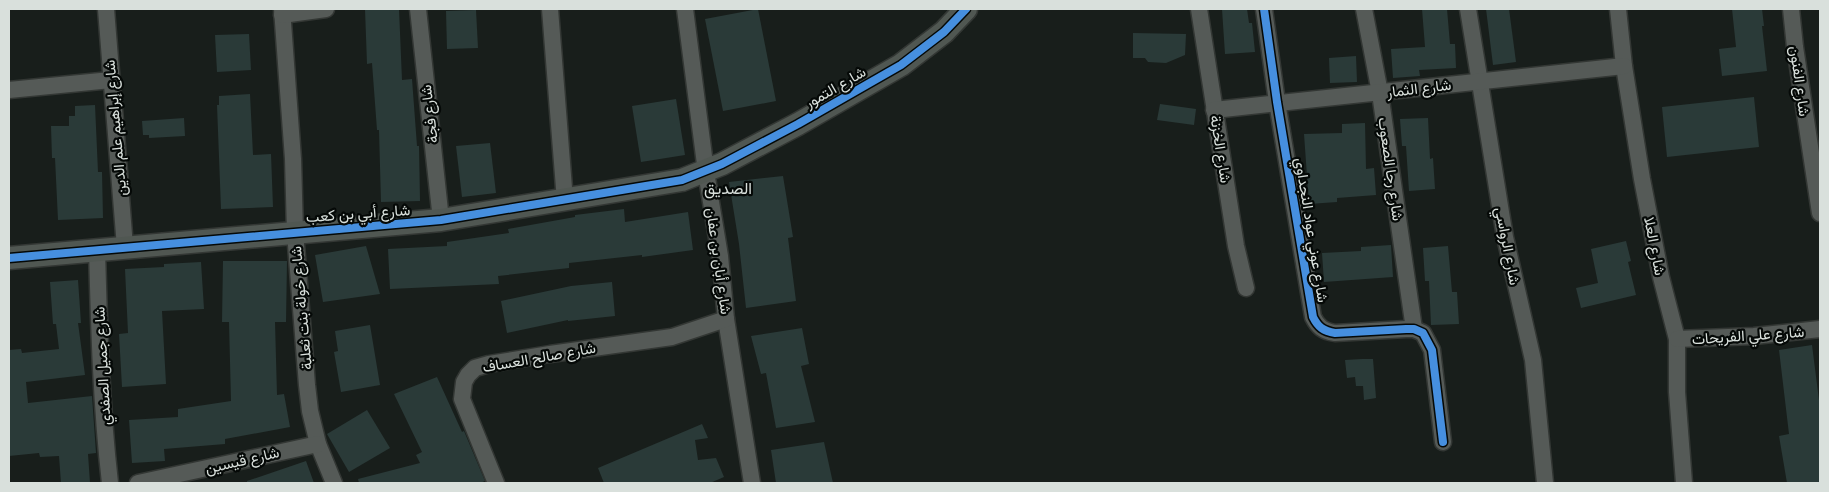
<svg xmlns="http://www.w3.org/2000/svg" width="1829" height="492" font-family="'Public Sans',Vazirmatn,sans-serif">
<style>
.building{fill:#2a3a38}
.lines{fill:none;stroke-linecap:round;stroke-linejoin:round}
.street-casing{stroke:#333734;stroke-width:19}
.secondary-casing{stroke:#333734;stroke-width:25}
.street{stroke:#555a57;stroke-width:16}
.secondary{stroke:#505752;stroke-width:22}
.cycleway-casing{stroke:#050907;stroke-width:11}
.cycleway{stroke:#468fdf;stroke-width:8}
.labels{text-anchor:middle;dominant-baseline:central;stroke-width:4.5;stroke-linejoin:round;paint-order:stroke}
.street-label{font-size:15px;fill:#d9e0dc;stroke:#050907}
.neighbourhood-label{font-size:16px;fill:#d9e0dc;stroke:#050907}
</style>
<rect width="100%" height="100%" fill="#181e1b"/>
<!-- building -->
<g class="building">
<polygon points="365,9 399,9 402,80 412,79 417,146 419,146 420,201 381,202 379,130 377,130 372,63 367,64"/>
<polygon points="758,9 776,101 723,111 705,19"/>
<polygon points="1222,9 1247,9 1249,23 1252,23 1255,52 1225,54"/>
<polygon points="1422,9 1447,9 1450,44 1455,44 1456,68 1419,70 1420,76 1393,78 1391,49 1425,47"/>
<polygon points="1486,9 1509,9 1516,62 1493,65"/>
<polygon points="1732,9 1762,9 1764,26 1762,26 1767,71 1722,76 1719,49 1736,47"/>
<polygon points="476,10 478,48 447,49 446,11"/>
<polygon points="1133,33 1186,34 1185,55 1166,63 1148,62 1145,58 1133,58"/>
<polygon points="249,34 251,70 217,72 215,35"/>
<polygon points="1356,56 1357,82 1330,83 1329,58"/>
<polygon points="250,94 253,155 271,154 273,207 221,209 217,105 219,105 219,96"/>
<polygon points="1754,97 1759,147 1667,157 1662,107"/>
<polygon points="676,99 685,155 641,162 632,106"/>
<polygon points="1160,104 1196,109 1194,125 1157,120"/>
<polygon points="95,105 98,172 102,172 103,218 58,220 55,158 52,158 51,126 69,126 69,116 75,116 75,106"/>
<polygon points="184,118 185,136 149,138 149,135 143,135 142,121"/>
<polygon points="1428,118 1430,159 1433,158 1435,189 1409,191 1406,146 1402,146 1400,119"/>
<polygon points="1365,123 1366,169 1374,168 1376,195 1337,198 1337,202 1309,204 1304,134 1342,133 1342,124"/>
<polygon points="490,143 496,193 462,197 456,146"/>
<polygon points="783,176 793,237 788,238 796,301 746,308 739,244 729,182"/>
<polygon points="624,209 625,222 688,212 693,250 642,257 642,255 569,263 569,268 498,276 499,284 390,289 388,249 447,246 447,242 509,233 508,229 575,217 575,215"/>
<polygon points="1626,241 1631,261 1628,262 1636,295 1581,308 1576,288 1598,283 1591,249"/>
<polygon points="1391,245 1393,277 1324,282 1322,253 1361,251 1361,247"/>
<polygon points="366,246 380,294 323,302 315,255"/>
<polygon points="1448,246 1452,292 1457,292 1459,324 1431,325 1429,281 1425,281 1423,248"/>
<polygon points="223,261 287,261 286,322 275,322 277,395 284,394 290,427 225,439 225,444 164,449 165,461 132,463 129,420 178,417 178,409 231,401 229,322 222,322"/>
<polygon points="201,262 204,309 162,311 166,384 122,387 119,334 128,333 125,269 164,267 164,264"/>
<polygon points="78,280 81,323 78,323 85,375 26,382 28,403 92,396 96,453 88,454 90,483 61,483 59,456 40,457 39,453 9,456 9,350 21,349 22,353 59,349 56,324 53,324 50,282"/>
<polygon points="612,282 615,316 568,321 568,320 507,333 501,301 571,286"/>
<polygon points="370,325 380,385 341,392 334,352 338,351 335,331"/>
<polygon points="802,328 809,364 801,366 815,422 776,428 766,373 761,374 751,336"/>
<polygon points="1812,345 1820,408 1820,483 1787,483 1779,436 1789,434 1779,350"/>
<polygon points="1362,359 1373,359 1376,398 1364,400 1363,386 1356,386 1355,377 1347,378 1345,360"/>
<polygon points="437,377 462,432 464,431 485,481 480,483 359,483 358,479 420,463 416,455 422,452 394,394"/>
<polygon points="367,410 390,448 349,472 327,434"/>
<polygon points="702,424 708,438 695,440 698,460 716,458 724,477 710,483 604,483 598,468"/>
<polygon points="824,442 833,483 776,483 771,450"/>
<polygon points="306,461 314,483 247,483 247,481"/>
</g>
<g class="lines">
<defs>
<g id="street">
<polyline points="106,9 125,247"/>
<polyline points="282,9 293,159 295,232 307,385 310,411 318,444 334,483"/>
<polyline points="418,9 441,220"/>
<polyline points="550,9 565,201"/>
<polyline points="685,9 706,172 720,256 726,319 752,483"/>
<polyline points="1199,9 1236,246 1246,288"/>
<path d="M1264,9l13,93 36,215c5,10 10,14 22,16l71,-4h8l9,4 9,17 11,92"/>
<polyline points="1364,9 1380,93 1414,329"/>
<polyline points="1468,9 1505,237 1533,360 1545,483"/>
<polyline points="1618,9 1624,66 1642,179 1661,277 1677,339 1677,392 1684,483"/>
<polyline points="1791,9 1795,47 1820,213"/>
<polyline points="282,15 326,9"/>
<polyline points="9,90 111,80"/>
<polyline points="1214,110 1624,66"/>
<path d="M97,249c2,78 4,156 13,234"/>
<polyline points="1677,339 1754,336 1820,329"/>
<polyline points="138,483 318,444"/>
<polyline points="496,483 462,399 464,382 468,375 475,368 489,364 550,354 672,337 726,319"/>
</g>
<polyline id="secondary" points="9,258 441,220 682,180 722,164 798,124 901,65 944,32 966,9"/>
</defs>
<!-- street casing -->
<use href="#street" class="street-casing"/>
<!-- secondary casing -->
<use href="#secondary" class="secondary-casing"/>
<!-- street -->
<use href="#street" class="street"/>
<!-- secondary -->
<use href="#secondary" class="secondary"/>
<defs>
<g id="cycleway">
<path d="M1264,9l13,93 36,215c5,10 10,14 22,16l71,-4h8l9,4 9,17 11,92"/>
<polyline points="9,258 441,220 682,180 722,164 798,124 901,65 944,32 966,9"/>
</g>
</defs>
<!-- cycleway casing -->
<use href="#cycleway" class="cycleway-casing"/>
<!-- cycleway -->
<use href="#cycleway" class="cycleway"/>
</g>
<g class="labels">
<!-- street labels -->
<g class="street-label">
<text transform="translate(1800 81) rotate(82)">شارع الفنون</text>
<text transform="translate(835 87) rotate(-30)">شارع التمور</text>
<text transform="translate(1419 88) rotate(-7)">شارع الثمار</text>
<text transform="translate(429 114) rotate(-97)">شارع فجة</text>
<text transform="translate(115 128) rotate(-95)">شارع إبراهيم علم الدين</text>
<text transform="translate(1221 149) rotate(81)">شارع الخزنة</text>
<text transform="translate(1391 169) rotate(82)">شارع رجا الصعوب</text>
<text transform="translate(358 213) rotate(-4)">شارع أبي بن كعب</text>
<text transform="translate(1312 230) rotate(81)">شارع عوني عواد النجداوي</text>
<text transform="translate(1508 246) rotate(79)">شارع الرواسي</text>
<text transform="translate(1655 246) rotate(79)">شارع العلا</text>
<text transform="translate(719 261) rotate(82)">شارع أبان بن عفان</text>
<text transform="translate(301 308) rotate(-95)">شارع خولة بنت ثعلبة</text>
<text transform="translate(1748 335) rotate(-4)">شارع علي الفريحات</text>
<text transform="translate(539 357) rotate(-10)">شارع صالح العساف</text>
<text transform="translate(102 366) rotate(-93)">شارع جميل الصفدي</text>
<text transform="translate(242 460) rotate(-13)">شارع قيسين</text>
</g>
<!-- neighbourhood labels -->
<g class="neighbourhood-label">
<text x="728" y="188">الصديق</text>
</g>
</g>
<!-- border -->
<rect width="1829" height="492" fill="none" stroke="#d9e0dc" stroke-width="20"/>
</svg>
